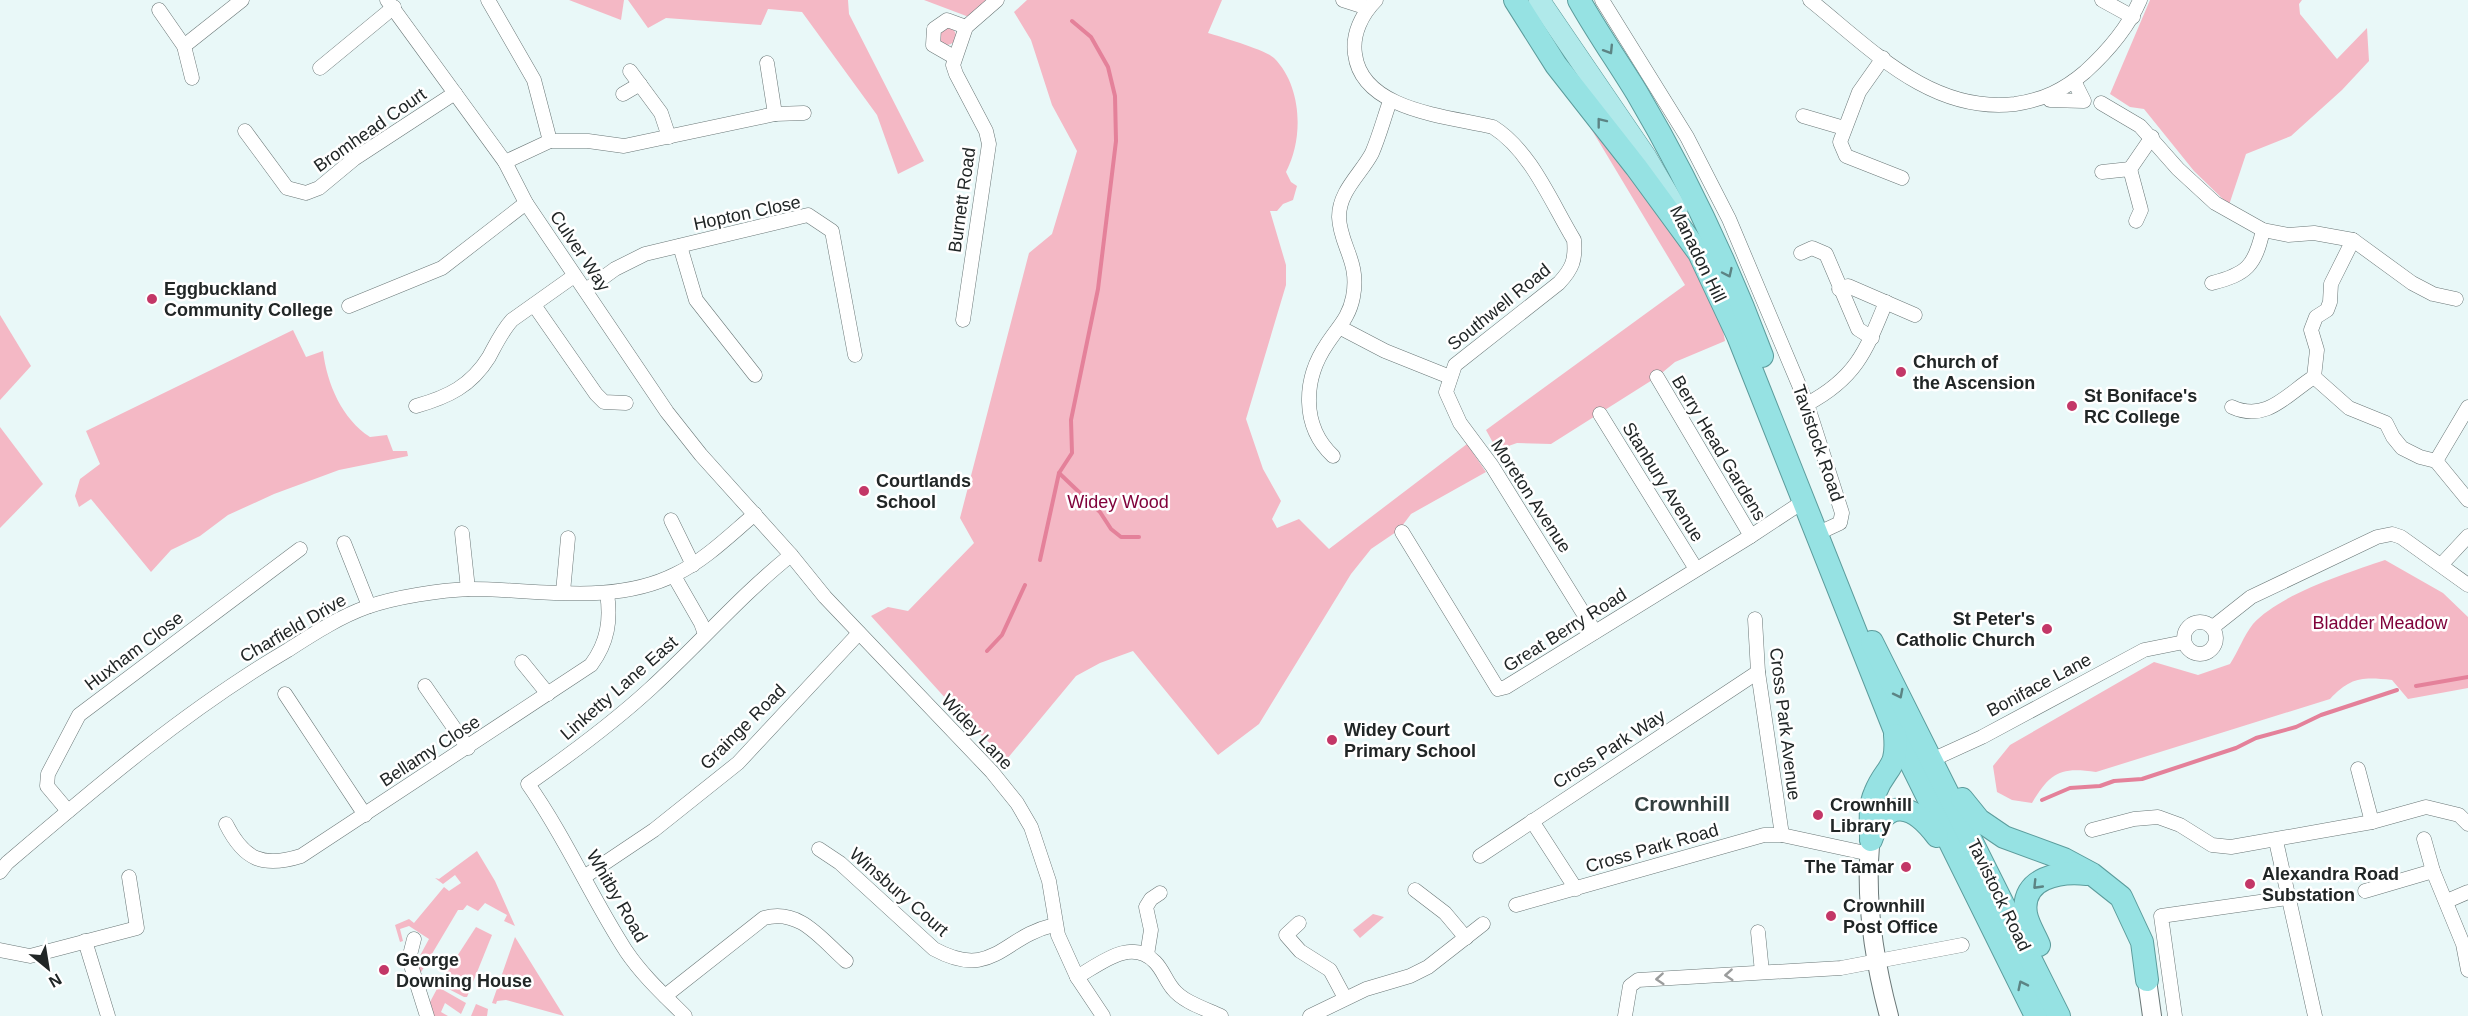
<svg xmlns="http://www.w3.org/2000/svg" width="2468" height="1016" font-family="Arial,sans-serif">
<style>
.green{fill:#f4b8c5}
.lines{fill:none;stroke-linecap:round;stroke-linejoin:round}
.stream{stroke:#e4819a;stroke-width:4}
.minor-casing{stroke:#6a7777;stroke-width:15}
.secondary-casing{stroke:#6a7777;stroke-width:20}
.primary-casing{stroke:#5c9c9c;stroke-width:22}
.trunk-casing{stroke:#5c9c9c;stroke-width:24}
.minor{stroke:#fff;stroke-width:14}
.secondary{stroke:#fff;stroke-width:18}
.primary{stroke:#b0e9ea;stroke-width:21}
.trunk{stroke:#96e2e3;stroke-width:22}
.oneway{stroke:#5c8484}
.oneway2{stroke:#9b9d9d}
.poi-dot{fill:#c33767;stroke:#fff;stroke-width:2}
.labels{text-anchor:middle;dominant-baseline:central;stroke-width:5;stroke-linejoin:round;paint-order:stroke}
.street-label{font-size:18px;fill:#212626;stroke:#fff}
.poi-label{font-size:18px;font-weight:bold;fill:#212626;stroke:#fff;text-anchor:start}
.park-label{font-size:18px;fill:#81033b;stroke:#fff}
.quarter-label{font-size:21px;font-weight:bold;fill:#333f3f;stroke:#fff}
</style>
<rect width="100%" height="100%" fill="#e9f8f8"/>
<!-- green -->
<g class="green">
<polygon points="569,0 624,0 621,20"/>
<polygon points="628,0 848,0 849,14 924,161 898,174 877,115 802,12 768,9 761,25 666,18 648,28"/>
<polygon points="924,0 989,0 969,17"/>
<path d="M1027,0h195l-14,33c13,4 58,17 66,25 28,28 30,80 12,114l5,10 6,4 -4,14 -10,4 -6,7h-7l16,54v20l-40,134 17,50 18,32 -9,18 5,9 22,-9 30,30 138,-105 19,28 -75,42 -12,16 -28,19 -20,25 -92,150 -41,31 -85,-104 -33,12 -24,13 -69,83 -40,-37 -96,-106 17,-9 20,4 66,-68 -14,-25 69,-265 23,-19 25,-83 -25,-46 -21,-65 -17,-28z"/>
<polygon points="2150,0 2302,0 2299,4 2300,14 2337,59 2367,28 2369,61 2342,90 2291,136 2246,154 2229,205 2194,171 2144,109 2130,107 2110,94"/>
<circle cx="947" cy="36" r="9"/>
<polygon points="1584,117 1673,226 1721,320 1725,341 1675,362 1657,377 1551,444 1517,443 1497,450 1486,430 1685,285"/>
<polygon points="0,315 31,366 0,400"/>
<path d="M293,330l13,27 17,-6c4,33 19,68 47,86l17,-2 6,16h14l1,5 -69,14 -65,24 -46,21 -28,21 -29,14 -20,22 -60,-73 -12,8 -4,-11 5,-17 20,-15 -14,-33z"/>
<polygon points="0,427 43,484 0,528"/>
<path d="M2385,560l58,33 25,24v71l-60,11 -16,-19c-30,-3 -41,-3 -62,19l-234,73c-36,-5 -45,0 -64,31l-20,-3 -15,-8 -4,-26 17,-21 144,-83 44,13 32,-11c8,-12 14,-29 23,-40 27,-30 94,-51 132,-64z"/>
<polygon points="477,851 495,881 515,926 504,921 507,915 485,903 478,911 467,905 463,910 458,910 420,974 416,963 429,939 409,926 400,929 403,941 400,942 395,925 409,919 414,923 444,887 449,891 461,883 455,875 443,884 435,878 439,879"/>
<polygon points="1373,914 1384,917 1360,938 1353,930"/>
<polygon points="476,927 492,935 467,997 464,997 439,984"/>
<polygon points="515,937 564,1016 506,1000 497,1001 496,1004 492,1003"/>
<polygon points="438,987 466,1003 461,1014 445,1003 441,1012 448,1016 432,1016 430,1002"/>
<polygon points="476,1004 488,1009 487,1016 471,1016"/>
</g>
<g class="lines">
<!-- stream -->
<g class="stream">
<polyline points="1059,473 1100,512 1111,529 1121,537 1139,537"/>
<polyline points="1040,560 1059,473 1072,453 1071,420 1098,289 1116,141 1115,96 1108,67 1091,37 1072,21"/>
<polyline points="987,651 1002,635 1025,585"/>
<polyline points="2416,686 2468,677"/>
<polyline points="2042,800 2070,788 2100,786 2114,781 2142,779 2236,748 2256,738 2296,727 2321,715 2397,690"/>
</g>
<defs>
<g id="minor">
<polyline points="387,0 505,162 526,203 667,412 701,455 791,555 825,597 992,772 1017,803 1031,827 1049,881 1058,935 1077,977 1103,1016"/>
<polyline points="488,0 534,80 550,141"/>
<polyline points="1343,0 1368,8"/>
<path d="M1376,0c-14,14 -24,34 -21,54 7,57 93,62 138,73 38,24 58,75 81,113 2,20 -2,29 -15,43l-104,82 -9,27 14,31 32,43 103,166"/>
<polyline points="1602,0 1687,137 1729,219 1807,404 1842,513 1840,523 1825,530"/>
<path d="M1810,0c60,48 121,114 205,104 28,-4 49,-14 70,-32 22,-20 43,-44 55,-72"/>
<polyline points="2102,0 2133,17"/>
<polyline points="159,10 184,46 192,78"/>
<polyline points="184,46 242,0"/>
<polyline points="954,57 933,45 934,29 947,20 966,27"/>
<polyline points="1883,58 1859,92 1840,142 1846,156 1902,178"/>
<polyline points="767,63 775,114"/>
<polyline points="320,68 394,7"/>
<polyline points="630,71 661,113 669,137"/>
<polyline points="623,94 640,84"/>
<polyline points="2048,97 2050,100 2084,101 2074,81"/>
<polyline points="2101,103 2140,126 2178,169 2215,203 2263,230 2288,235 2314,233 2353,240 2412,283 2433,294 2456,299"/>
<polyline points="1803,116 1844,128"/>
<polyline points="245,131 287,188 306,193 319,188 354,159 455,93"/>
<polyline points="505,162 550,141 588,141 624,146 775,114 804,113"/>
<polyline points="2130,169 2152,137"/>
<polyline points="2102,172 2130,169 2141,210 2136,221"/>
<polyline points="680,246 696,300 755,375"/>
<polyline points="1801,253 1812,248 1826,254 1858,329 1872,338"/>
<path d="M2212,283c35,-9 43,-17 51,-53"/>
<polyline points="1839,289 1848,286 1915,315"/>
<polyline points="586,290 615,269 645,254 808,215 832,231 855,355"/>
<polyline points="534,305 596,394 604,402 626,403"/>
<polyline points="349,306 442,268 526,203"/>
<polyline points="963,320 989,144 986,131 956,74 953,65 966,27 997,0"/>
<polyline points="1341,328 1385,351 1450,377"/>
<polyline points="1657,377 1751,536"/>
<polyline points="2314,377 2349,408 2386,423 2393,437 2402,448 2420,457 2436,461 2468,500"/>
<polyline points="2314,377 2317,350 2311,330 2316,317 2327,310 2330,302 2331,284 2353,240"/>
<path d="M1807,404c49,-26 59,-53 79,-102"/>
<path d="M416,406c32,-9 55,-20 73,-49 7,-13 13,-26 23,-37l62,-44"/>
<path d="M2232,407c35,16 56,-14 82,-30"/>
<polyline points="1600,414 1696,569"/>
<path d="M1333,456c-32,-30 -30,-77 -6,-112 11,-17 22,-26 26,-47 7,-36 -13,-51 -14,-80 0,-26 22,-43 33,-64 7,-16 12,-35 18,-52"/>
<polyline points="2436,461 2468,407"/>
<polyline points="671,520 693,565"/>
<polyline points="1402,532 1498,689 1506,687 1751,536 1804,501"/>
<polyline points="462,533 468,589"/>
<polyline points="344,543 369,606"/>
<polyline points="2442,564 2468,536"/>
<polyline points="674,576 701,623 705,634"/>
<polyline points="563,592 568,538"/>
<polyline points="1755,619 1758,672 1782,835"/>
<circle cx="2200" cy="638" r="16"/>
<polyline points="2213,627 2251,597 2377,537 2392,534 2401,537 2468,585"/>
<polyline points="522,662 548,694"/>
<polyline points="425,686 468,748"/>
<polyline points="285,694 365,815"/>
<polyline points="1927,762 1982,737 2144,650 2184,642"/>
<polyline points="2358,769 2372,822"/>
<polyline points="68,811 47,786 48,774 79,715 300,549"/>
<polyline points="1532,821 1576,889"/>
<path d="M226,824c18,36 37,44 75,32l290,-191c17,-23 20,-45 16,-72"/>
<polyline points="2092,830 2134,819 2158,817 2180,825 2212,845 2231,847 2372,822 2426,807 2459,815 2468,824"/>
<polyline points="2424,839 2433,871 2463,944 2468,970"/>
<polyline points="2276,841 2315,1016"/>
<path d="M819,849l21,14 94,86c59,32 68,-12 120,-24"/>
<polyline points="1480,856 1758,672"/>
<path d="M0,872l7,-9c89,-76 179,-153 281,-213 25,-16 51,-33 79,-43 28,-10 74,-17 103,-18 67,0 143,17 206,-15 29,-14 54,-39 79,-60"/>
<polyline points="584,877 654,830 738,763 859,633"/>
<polyline points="1415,890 1445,913 1466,938"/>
<polyline points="2365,891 2433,871"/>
<polyline points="2447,901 2468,892"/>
<polyline points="1516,905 1764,835 1782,835 1870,854"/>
<polyline points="1299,923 1286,935 1300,951 1330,970 1345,998"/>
<polyline points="1758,932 1762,972"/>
<polyline points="414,939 409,959 427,1016"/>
<polyline points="85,941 108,1016"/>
<polyline points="0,950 30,956 137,928 129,877"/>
<polyline points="1147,955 1151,930 1146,907 1151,899 1160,893"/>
<path d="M1077,977c23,-13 54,-40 78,-15 8,8 11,19 18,27 10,13 33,20 48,27"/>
<path d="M665,996l99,-78c36,-10 57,21 82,43"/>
<path d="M685,1016c-21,-21 -42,-40 -59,-65 -35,-54 -60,-113 -98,-167 43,-30 85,-61 123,-96 48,-44 90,-93 140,-133"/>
<polyline points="1310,1016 1366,989 1410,976 1428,967 1483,924"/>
<polyline points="1625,1016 1630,986 1638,980 1841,968 1962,945"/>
<polyline points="2175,1016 2161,916 2288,898"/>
</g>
<g id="secondary">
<path d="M1870,846c-5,58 4,114 19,170"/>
<polyline points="2147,980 2152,1016"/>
</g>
<polyline id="primary" points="1539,0 1646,157 1677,210"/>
<g id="trunk">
<polyline points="1515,0 1556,65 1636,167 1699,253 1738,336 1895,731 2036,1016"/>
<path d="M1579,0c18,32 39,62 58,93 49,83 91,172 125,263"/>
<polyline points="1872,642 2059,1016"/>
<polyline points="1962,799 1979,820 2004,837 2064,859 2092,874 2121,897 2142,942 2147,980"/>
<path d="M1871,836c0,-14 -2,-30 4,-43 11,-28 23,-22 20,-58"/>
<path d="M1871,840c15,-44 42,-36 66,-4"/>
<path d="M2039,945c-4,-10 -11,-20 -13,-31 -6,-37 35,-43 61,-40"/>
</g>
</defs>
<!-- minor casing -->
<use href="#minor" class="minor-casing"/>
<!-- secondary casing -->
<use href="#secondary" class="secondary-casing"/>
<!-- primary casing -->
<use href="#primary" class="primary-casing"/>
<!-- trunk casing -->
<use href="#trunk" class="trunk-casing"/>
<!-- minor -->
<use href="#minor" class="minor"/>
<!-- secondary -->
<use href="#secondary" class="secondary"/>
<!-- primary -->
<use href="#primary" class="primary"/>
<!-- trunk -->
<use href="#trunk" class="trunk"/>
</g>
<!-- one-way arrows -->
<defs><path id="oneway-chevron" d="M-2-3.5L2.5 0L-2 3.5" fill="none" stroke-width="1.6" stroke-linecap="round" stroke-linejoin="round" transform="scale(1.5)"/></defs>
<g class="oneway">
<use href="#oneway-chevron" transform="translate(1609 50) rotate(58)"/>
<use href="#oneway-chevron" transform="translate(1601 122) rotate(-128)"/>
<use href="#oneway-chevron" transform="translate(1728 273) rotate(65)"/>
<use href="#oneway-chevron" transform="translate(1899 694) rotate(63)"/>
<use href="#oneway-chevron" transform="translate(2037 885) rotate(134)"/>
<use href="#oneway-chevron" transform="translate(2022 985) rotate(-116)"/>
</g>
<g class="oneway2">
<use href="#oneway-chevron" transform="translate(1729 975) rotate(176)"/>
<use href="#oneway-chevron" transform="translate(1660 979) rotate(176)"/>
</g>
<!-- markers -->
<g class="poi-dot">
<circle cx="152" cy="299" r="6"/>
<circle cx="1901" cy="372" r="6"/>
<circle cx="2072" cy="406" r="6"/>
<circle cx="864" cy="491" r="6"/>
<circle cx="2047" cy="629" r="6"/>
<circle cx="1332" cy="740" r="6"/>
<circle cx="1818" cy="815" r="6"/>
<circle cx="1906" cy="867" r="6"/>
<circle cx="2250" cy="884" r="6"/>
<circle cx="1831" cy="916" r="6"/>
<circle cx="384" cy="970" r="6"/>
</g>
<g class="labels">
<!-- street labels -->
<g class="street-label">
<text transform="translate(370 130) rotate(-35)">Bromhead Court</text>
<text transform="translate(962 200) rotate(-82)">Burnett Road</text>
<text transform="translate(747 213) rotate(-12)">Hopton Close</text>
<text transform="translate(580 251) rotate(56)">Culver Way</text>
<text transform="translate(1698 254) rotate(64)">Manadon Hill</text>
<text transform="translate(1499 307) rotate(-39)">Southwell Road</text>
<text transform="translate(1818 443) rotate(71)">Tavistock Road</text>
<text transform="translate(1719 448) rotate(59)">Berry Head Gardens</text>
<text transform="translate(1663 482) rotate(58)">Stanbury Avenue</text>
<text transform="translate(1531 496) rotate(57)">Moreton Avenue</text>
<text transform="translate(293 628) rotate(-30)">Charfield Drive</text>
<text transform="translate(1565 630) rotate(-32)">Great Berry Road</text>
<text transform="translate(134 651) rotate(-37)">Huxham Close</text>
<text transform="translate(2039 685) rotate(-28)">Boniface Lane</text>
<text transform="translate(619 688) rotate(-41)">Linketty Lane East</text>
<text transform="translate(1785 724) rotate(83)">Cross Park Avenue</text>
<text transform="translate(743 727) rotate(-45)">Grainge Road</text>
<text transform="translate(977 732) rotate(47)">Widey Lane</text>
<text transform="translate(1609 749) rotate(-33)">Cross Park Way</text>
<text transform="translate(430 751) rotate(-33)">Bellamy Close</text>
<text transform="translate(1652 848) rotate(-16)">Cross Park Road</text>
<text transform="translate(899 892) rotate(41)">Winsbury Court</text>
<text transform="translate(1999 895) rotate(64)">Tavistock Road</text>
<text transform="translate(617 896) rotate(60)">Whitby Road</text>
</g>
<!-- poi labels -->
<g class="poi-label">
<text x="164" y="289">Eggbuckland<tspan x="164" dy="21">Community College</tspan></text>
<text x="1913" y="362">Church of<tspan x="1913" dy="21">the Ascension</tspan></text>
<text x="2084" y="396">St Boniface's<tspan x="2084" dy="21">RC College</tspan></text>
<text x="876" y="481">Courtlands<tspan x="876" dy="21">School</tspan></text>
<text x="2035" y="619" text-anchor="end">St Peter's<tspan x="2035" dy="21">Catholic Church</tspan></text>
<text x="1344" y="730">Widey Court<tspan x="1344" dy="21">Primary School</tspan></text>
<text x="1830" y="805">Crownhill<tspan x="1830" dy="21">Library</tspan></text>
<text x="1894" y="867" text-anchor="end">The Tamar</text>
<text x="2262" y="874">Alexandra Road<tspan x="2262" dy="21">Substation</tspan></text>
<text x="1843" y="906">Crownhill<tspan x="1843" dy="21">Post Office</tspan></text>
<text x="396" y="960">George<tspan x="396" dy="21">Downing House</tspan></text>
</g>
<!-- park labels -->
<g class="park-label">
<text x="1118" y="502">Widey Wood</text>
<text x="2380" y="623">Bladder Meadow</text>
</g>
<!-- quarter labels -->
<g class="quarter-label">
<text x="1682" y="803">Crownhill</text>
</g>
</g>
<!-- north arrow -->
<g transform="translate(48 968) rotate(150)" stroke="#ffffff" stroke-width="4.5" paint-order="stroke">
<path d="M0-4.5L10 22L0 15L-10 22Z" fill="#212626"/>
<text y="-9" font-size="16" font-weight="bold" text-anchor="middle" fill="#212626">N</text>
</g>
</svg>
